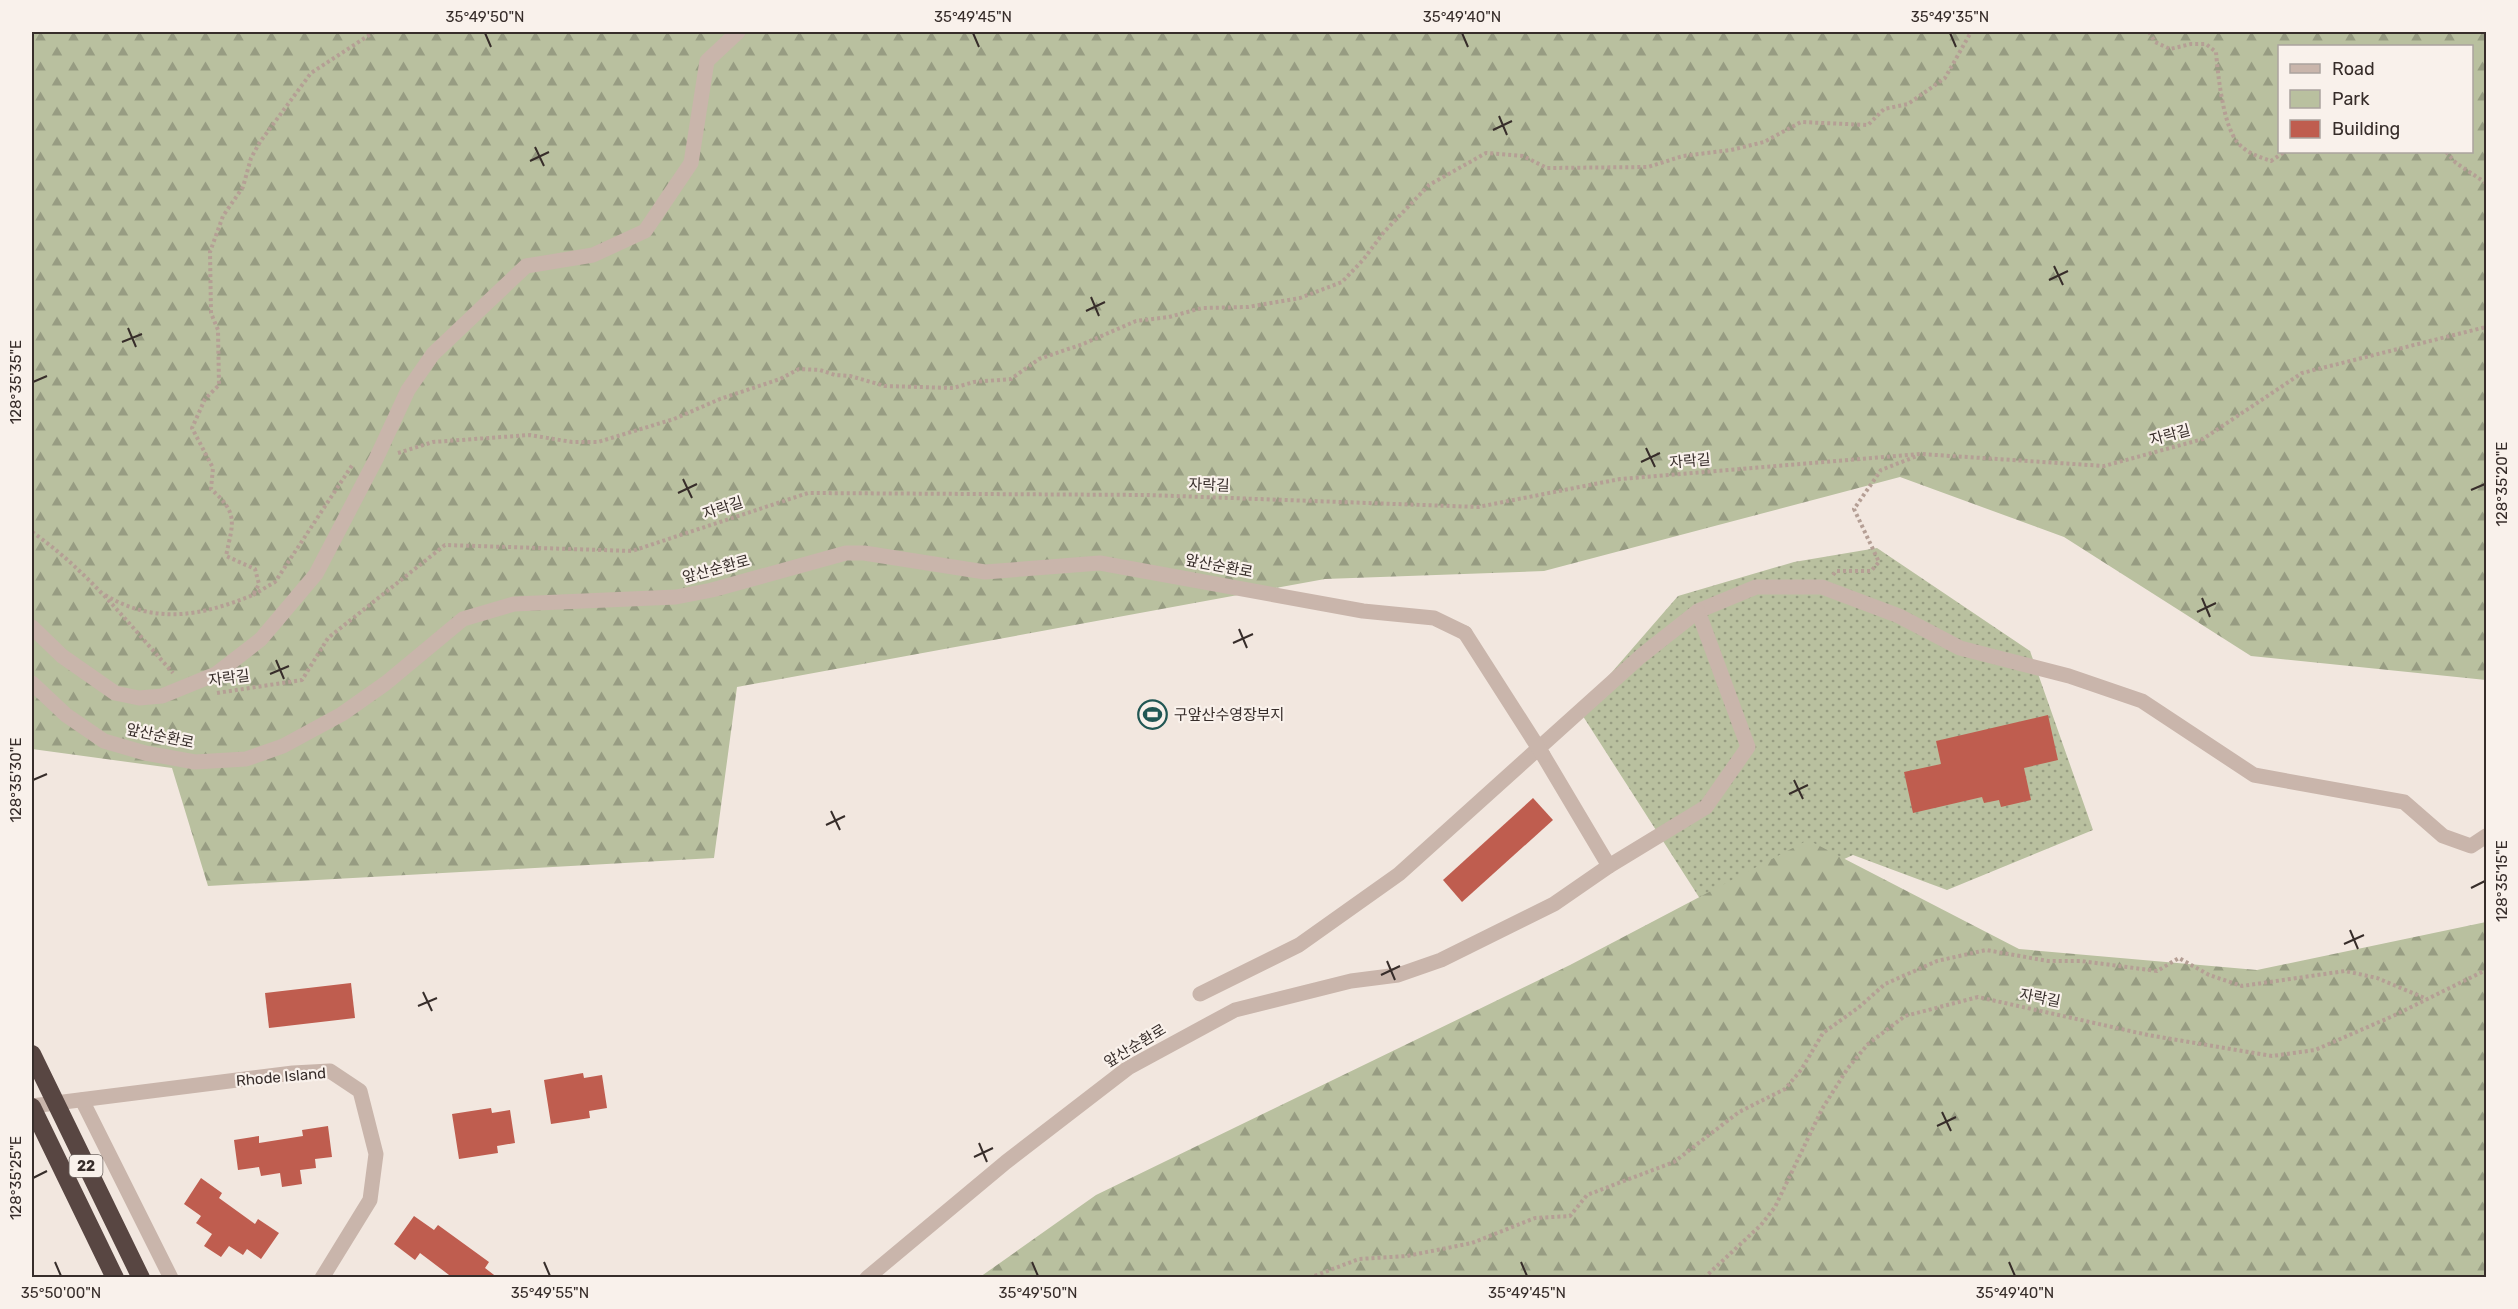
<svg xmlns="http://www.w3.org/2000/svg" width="2518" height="1309" font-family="Rubik,'Noto Sans KR',sans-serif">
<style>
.green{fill:url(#green-dots)}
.forest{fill:url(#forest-firs);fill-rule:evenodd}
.building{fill:#bf5d4f}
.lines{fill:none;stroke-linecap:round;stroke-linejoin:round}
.path{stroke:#b59f95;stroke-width:4;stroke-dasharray:3 3;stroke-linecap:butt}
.minor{stroke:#c9b5ab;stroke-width:15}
.highway{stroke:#584642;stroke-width:18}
.minor-bridge{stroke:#c9b5ab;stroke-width:15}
.highway-bridge{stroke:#584642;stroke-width:18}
.ticks{fill:none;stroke:#372d2a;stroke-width:2}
.labels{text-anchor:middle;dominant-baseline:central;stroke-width:4.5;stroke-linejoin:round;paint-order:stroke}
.shield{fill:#f9f1eb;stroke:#716864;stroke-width:1.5}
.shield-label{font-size:14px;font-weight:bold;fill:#372d2a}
.street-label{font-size:15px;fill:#372d2a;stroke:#f9f1eb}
.poi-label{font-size:15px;fill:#372d2a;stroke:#f9f1eb;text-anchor:start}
.neatline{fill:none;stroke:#372d2a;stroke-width:2}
.ticks-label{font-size:15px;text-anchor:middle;fill:#372d2a}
</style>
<defs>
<pattern id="green-dots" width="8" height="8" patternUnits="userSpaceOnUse" patternTransform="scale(1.5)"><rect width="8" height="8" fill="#b9c09f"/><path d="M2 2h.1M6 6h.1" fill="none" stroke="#979c82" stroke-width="1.8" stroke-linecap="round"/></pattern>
<pattern id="forest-firs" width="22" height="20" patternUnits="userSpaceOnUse" patternTransform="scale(1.5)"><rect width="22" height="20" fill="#b9c09f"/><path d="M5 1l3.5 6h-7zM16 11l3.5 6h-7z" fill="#979c82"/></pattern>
</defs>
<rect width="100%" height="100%" fill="#f2e7df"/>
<!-- green -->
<polygon class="green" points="1877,548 2030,651 2093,830 1947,890 1853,855 1713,919 1579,710 1678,596 1794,562"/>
<!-- forest -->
<g class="forest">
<path d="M32,32h2454v648l-235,-24 -187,-119 -164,-60 -356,94 -219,8 -588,108 -23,171 -506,28 -36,-118 -140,-19zM2280,46h192v106h-192z"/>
<polygon points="1808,840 2019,949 2257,970 2486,922 2486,1277 980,1277 1096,1195 1570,965"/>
</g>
<!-- building -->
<g class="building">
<polygon points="2048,715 2058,760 2024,768 2031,800 2001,807 1999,800 1984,803 1982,797 1913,813 1904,772 1941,764 1936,741"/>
<polygon points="1533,798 1553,820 1462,902 1443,880"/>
<polygon points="351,983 355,1018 269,1028 265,993"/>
<polygon points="583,1073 584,1078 602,1075 607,1108 589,1111 590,1118 551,1124 544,1080"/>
<polygon points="491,1108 492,1113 510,1110 515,1143 497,1146 498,1153 459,1159 452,1114"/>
<polygon points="328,1126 332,1157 315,1159 316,1168 300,1170 302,1184 282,1187 280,1173 261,1176 259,1167 238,1170 234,1140 259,1136 259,1143 303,1136 302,1130"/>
<polygon points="201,1178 222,1193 219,1198 255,1224 258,1219 279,1233 261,1259 247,1249 243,1255 229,1246 221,1257 204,1246 212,1234 196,1223 201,1216 184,1204"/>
<polygon points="414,1216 434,1230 438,1225 489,1262 485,1268 498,1278 453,1278 420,1253 415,1260 394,1244"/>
</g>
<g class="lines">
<!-- path -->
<g class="path">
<path d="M2149,32l6,10 15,7 21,-5h15l10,8c2,23 7,74 22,91 9,10 21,14 33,18l13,-9"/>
<polyline points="2446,152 2456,163 2486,183"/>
<polyline points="398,453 433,442 530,435 572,442 598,442 674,419 720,399 780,379 799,369 820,370 835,375 850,376 885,386 953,388 974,382 1011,379 1039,359 1083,344 1136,321 1169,317 1202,308 1248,307 1300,298 1342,282 1363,260 1384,232 1429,185 1486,153 1523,156 1547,168 1648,167 1683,156 1731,150 1764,142 1801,122 1868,125 1884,109 1908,104 1945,78 1971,32"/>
<path d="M32,532c55,38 97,92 141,141"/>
<polyline points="1833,575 1836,571 1871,571 1879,562 1854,509 1881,470 1917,456"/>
<path d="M105,595c51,30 96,21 148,0l6,-11 -4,-15 -29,-13c7,-34 13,-42 -15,-67l2,-21 -21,-40 13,-29 14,-14 -1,-55 -7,-17 -1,-61 13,-36 20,-29 8,-29 9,-16 51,-69 63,-41"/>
<polyline points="253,595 275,582 353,464"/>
<polyline points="217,693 302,680 328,638 445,545 632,551 808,493 1148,495 1478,507 1620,479 1921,454 2104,466 2203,439 2302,373 2486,327"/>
<polyline points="1309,1278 1359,1259 1407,1256 1472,1243 1535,1218 1570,1216 1587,1195 1674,1162 1739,1112 1785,1089 1801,1070 1823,1033 1858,1008 1885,984 1937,961 1986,950 2048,961 2081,961 2157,971 2179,958 2209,975 2242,986 2345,971 2377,978 2427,999"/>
<polyline points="1704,1278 1761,1225 1775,1207 1822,1109 1848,1068 1868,1044 1905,1016 1978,997 2148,1035 2272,1056 2315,1050 2393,1016 2486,970"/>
</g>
<!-- minor -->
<g class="minor">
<polyline points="32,627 62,656 115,693 139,698 162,696 216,674 261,639 316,574 376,459 408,390 433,354 526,266 593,255 645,231 691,163 707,61 738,32"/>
<polyline points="32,683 66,715 104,741 145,753 195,762 246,759 283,746 342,714 386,683 463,619 514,604 676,597 712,590 846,553 864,553 985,572 1100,563 1363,611 1434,618 1465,633"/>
<polyline points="1609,866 1706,807 1748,747 1698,611 1756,587 1822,587 1899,616 1960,648 2069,676 2142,701 2254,775 2404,802 2443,836 2471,846 2486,836"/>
<polyline points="1200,994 1299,945 1399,874 1641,656 1698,611"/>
<polyline points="82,1100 171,1278"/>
<polyline points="32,1106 293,1073 330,1071 360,1091 376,1154 370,1200 322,1278"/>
<polyline points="867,1278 1006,1162 1128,1068 1235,1010 1351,981 1398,975 1441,960 1554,904 1609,866 1543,755"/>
</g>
<!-- highway -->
<polyline class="highway" points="32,1107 115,1278"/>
<!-- minor-bridge -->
<polyline class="minor-bridge" points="1465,633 1543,755"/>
<!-- highway-bridge -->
<polyline class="highway-bridge" points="32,1054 141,1278"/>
</g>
<!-- ticks -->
<path class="ticks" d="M485,33l6,14M973,33l6,14M1462,33l6,14M1950,33l6,14M1499,116l8,19M1493,130l19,-9M535,147l9,19M530,161l19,-9M2054,266l9,19M2049,280l19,-9M1091,297l8,19M1086,311l19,-9M128,328l8,19M122,342l20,-8M33,382l14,-6M1646,448l9,19M1641,462l19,-9M683,479l9,19M2471,490l14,-6M678,493l19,-9M2202,598l8,19M2197,612l19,-9M1239,629l8,19M1233,643l20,-9M276,660l8,19M270,674l19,-8M33,780l14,-6M1794,780l9,19M1789,794l19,-9M831,811l9,19M826,825l19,-9M2471,888l14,-7M2350,930l8,19M2344,944l20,-9M1387,961l8,19M1381,975l19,-9M423,992l9,19M418,1006l19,-8M1942,1112l9,19M1937,1126l19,-9M979,1143l8,19M974,1157l19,-9M33,1178l14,-7M55,1262l6,14M544,1262l6,14M1032,1262l6,14M1521,1262l6,14M2009,1262l6,14"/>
<!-- icons -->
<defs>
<symbol id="stadium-ring" viewBox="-11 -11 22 22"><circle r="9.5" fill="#f9f1eb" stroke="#215754" stroke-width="1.5"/><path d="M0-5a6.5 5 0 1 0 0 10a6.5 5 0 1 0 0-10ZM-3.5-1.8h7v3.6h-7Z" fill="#215754"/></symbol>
</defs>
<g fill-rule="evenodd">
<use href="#stadium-ring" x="1136" y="698" width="33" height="33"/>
</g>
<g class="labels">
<!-- shield labels -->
<rect class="shield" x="69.5" y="1155" width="33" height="22" rx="4.5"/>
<g class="shield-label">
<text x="86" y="1166">22</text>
</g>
<!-- street labels -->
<g class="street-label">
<text transform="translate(2170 435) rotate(-15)">자락길</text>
<text transform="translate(1690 461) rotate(-5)">자락길</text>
<text transform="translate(1209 485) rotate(2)">자락길</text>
<text transform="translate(723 508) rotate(-18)">자락길</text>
<text transform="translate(1219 566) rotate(11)">앞산순환로</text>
<text transform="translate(716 569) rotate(-15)">앞산순환로</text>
<text transform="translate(229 678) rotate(-7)">자락길</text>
<text transform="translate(160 736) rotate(12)">앞산순환로</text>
<text transform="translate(2040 998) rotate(11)">자락길</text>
<text transform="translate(1135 1046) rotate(-31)">앞산순환로</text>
<text transform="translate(281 1077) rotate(-5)">Rhode Island</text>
</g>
<!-- poi labels -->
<g class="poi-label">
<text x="1174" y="715">구앞산수영장부지</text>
</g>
</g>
<!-- border -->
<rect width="2518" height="1309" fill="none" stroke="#f9f1eb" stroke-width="66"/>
<!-- legend -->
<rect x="2278" y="45" width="195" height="108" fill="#f9f1eb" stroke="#aba39e" stroke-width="1.5"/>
<rect x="2290" y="64" width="30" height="9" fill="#c9b5ab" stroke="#aba39e" stroke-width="1.5"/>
<text x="2332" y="75" font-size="18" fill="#372d2a">Road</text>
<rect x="2290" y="90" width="30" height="18" fill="#b9c09f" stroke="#aba39e" stroke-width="1.5"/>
<text x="2332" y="105" font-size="18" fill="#372d2a">Park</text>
<rect x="2290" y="120" width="30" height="18" fill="#bf5d4f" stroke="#aba39e" stroke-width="1.5"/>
<text x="2332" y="135" font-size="18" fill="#372d2a">Building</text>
<rect x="33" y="33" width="2452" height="1243" class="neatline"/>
<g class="ticks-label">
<text x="485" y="22">35°49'50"N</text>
<text x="973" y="22">35°49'45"N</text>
<text x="1462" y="22">35°49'40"N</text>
<text x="1950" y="22">35°49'35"N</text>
<text transform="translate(16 382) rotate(-90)" y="5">128°35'35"E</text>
<text transform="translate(2502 484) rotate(-90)" y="5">128°35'20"E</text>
<text transform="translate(16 780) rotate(-90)" y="5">128°35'30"E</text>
<text transform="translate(2502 881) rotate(-90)" y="5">128°35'15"E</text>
<text transform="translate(16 1178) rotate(-90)" y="5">128°35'25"E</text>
<text x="61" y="1298">35°50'00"N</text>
<text x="550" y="1298">35°49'55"N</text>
<text x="1038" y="1298">35°49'50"N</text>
<text x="1527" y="1298">35°49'45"N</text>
<text x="2015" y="1298">35°49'40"N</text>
</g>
</svg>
